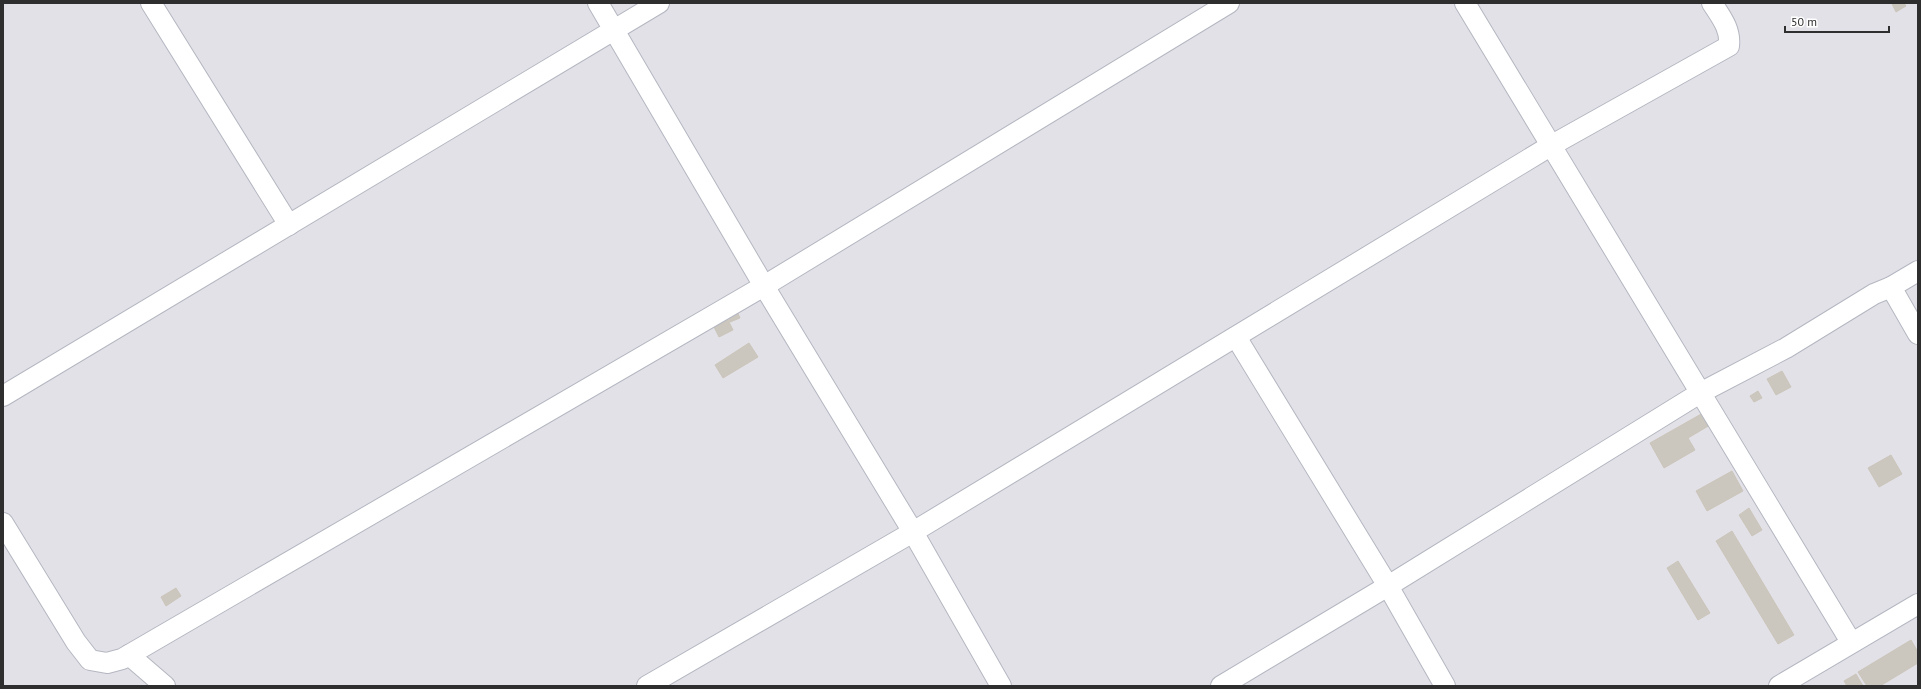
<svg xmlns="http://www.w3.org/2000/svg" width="1921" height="689" font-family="'PT Sans',sans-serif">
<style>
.industrial{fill:#e3e1e8}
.building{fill:#cbc7bf;stroke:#cbc5ba}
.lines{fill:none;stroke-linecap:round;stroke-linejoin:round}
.minor-casing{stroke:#b4b7c1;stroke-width:22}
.minor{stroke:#fff;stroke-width:20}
</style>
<rect width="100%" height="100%" fill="#efe9e1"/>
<!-- industrial -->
<rect class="industrial" x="3" y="3" width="1915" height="683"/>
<!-- building -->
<g class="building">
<polygon points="1904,3 1906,6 1896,12 1892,4"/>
<polygon points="737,311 740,318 730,322 727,315"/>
<polygon points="728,320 733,330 719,337 714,327"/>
<polygon points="749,343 758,357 723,378 715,365"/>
<polygon points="1782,371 1791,387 1776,395 1767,379"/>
<polygon points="1758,391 1762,398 1754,402 1750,396"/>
<polygon points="1703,413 1710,425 1688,438 1695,450 1664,468 1650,443"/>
<polygon points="1891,455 1902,474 1879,487 1868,468"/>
<polygon points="1732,471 1743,491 1707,511 1696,491"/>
<polygon points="1749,508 1762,530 1752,536 1739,515"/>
<polygon points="1732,531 1794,635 1778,644 1716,541"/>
<polygon points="1678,561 1710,613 1698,620 1667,568"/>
<polygon points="176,588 181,596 166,606 161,597"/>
<polygon points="1911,640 1918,652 1918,663 1880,686 1867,686 1858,672"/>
<polygon points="1856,674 1863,686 1847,686 1844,681"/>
</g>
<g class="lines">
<defs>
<g id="minor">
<polyline points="151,3 289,225"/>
<polyline points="598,3 764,286 913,532 1001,686"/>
<polyline points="1465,3 1851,642"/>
<polyline points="1891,287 1918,334"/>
<polyline points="1236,337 1388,586 1445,686"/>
<polyline points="3,396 659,3"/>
<polyline points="3,523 76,642 90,660 107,663 122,659 764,286 1229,3"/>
<polyline points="129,655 165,686"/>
<path d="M647,686l266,-154 639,-387 177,-99c2,-17 -8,-29 -17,-43"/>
<polyline points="1221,686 1388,586 1700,393 1786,348 1874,294 1891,287 1918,271"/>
<polyline points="1779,686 1918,604"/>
</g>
</defs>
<!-- minor casing -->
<use href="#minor" class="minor-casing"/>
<!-- minor -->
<use href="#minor" class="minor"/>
</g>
<!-- border -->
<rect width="1921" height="689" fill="none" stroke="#2e2e2e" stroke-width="8"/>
<!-- scale -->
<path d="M1785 26v6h104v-6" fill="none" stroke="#2e2e2e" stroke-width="2"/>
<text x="1791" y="26" font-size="12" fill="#2e2e2e" stroke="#ffffff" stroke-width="3" paint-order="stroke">50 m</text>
</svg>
